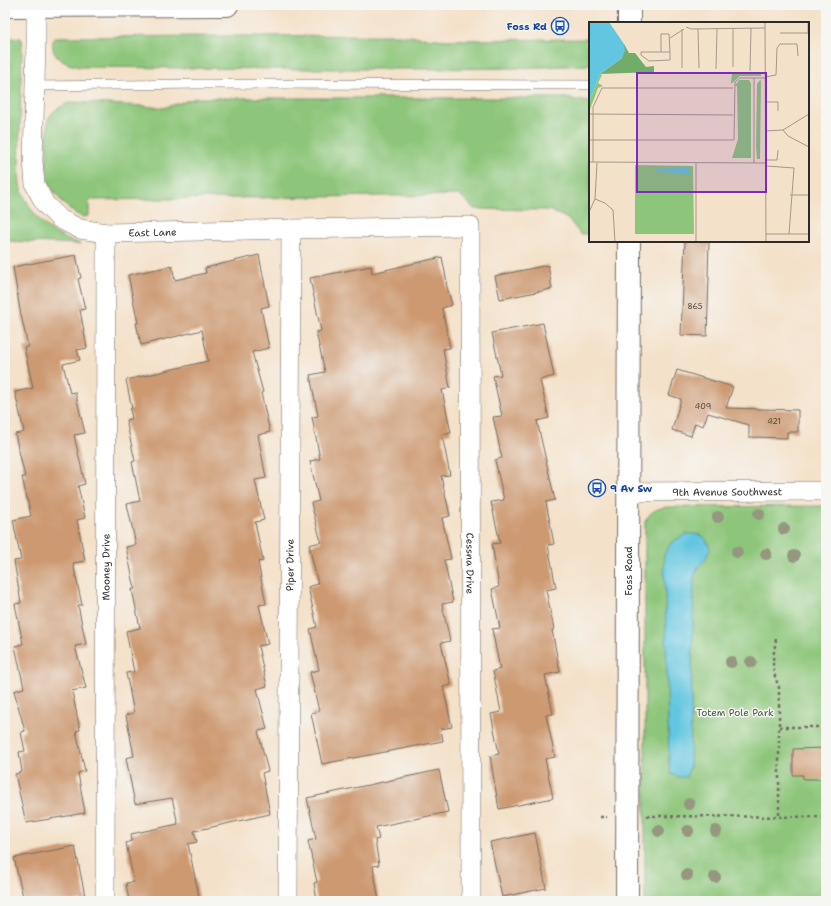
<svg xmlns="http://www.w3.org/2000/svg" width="831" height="906" font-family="'Shantell Sans',sans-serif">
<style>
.green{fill:#8dc67a;stroke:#5c7852}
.water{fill:#63c6e1;stroke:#477886}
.building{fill:#cc9971}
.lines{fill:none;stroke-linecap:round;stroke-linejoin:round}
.lane-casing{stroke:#716b62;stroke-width:10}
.street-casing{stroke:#716b62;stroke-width:20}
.secondary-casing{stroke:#716b62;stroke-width:24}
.path{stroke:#716b62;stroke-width:2.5;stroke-dasharray:3 3;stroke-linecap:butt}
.lane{stroke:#fff;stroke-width:9}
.street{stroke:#fff;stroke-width:19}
.secondary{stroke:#fff;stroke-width:22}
.tree{fill:#95977f}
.labels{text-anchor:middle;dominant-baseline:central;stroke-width:3;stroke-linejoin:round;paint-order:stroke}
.number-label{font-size:8px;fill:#53463c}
.transit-label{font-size:10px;font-weight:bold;fill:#164399;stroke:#f6f6f2;text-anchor:end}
.street-label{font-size:10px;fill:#2b2b2b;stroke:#f6f6f2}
.park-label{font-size:10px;fill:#485a43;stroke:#f6f6f2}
.inset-road{fill:none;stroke:#a4988a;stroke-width:1}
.view{fill:#7b2cbf;fill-opacity:0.15;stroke:#7b2cbf;stroke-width:2}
.inset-edge{fill:none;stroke:#2b2b2b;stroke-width:2}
</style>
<rect width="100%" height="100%" fill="#f6f6f2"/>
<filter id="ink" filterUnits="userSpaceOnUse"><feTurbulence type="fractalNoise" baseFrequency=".025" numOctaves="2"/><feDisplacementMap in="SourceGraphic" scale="8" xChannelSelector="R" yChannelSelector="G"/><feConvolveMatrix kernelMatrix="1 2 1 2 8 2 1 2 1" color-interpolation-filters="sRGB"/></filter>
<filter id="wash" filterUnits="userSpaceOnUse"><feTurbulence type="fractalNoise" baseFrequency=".012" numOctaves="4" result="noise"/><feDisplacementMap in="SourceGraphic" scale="16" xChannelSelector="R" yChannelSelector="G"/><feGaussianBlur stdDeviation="0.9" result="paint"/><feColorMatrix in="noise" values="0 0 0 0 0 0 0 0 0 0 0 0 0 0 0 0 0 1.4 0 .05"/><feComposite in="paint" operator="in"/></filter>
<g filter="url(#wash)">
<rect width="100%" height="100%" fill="#f4e1c9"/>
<!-- green -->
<g class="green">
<path d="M399,35l47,5 144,-1v26l-72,3 -90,1h-139l-210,-2c-16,-4 -31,-10 -25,-30z"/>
<path d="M5,38h16l1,7 -3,121c1,6 0,13 1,19 6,21 23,43 42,52 6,3 12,5 18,7l-75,-3z"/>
<path d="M196,98h369l25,4v132h-10l-9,-12 -5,-4 -17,-8 -75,-1 -14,-14 -371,5v16c-2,0 -4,1 -6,1 -11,-3 -28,-21 -32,-31 -3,-6 -4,-12 -5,-19l2,-48 6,-8 12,-7 8,-2 69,4 20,2z"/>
<path d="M826,506v395h-181v-379c5,-10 11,-14 22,-15z"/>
</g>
<!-- water -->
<path class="water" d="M686,534c15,0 19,0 24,15l-5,11 -7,7 -4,11 -4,189 -4,10h-7l-8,-3 -2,-9 -5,-210 7,-12z"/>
<g id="blocks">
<!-- building -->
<g class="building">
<polygon points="685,241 709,241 708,277 709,277 707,336 681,335"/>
<polygon points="76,255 81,278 78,279 85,309 80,310 87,348 77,350 80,360 63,364 70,393 75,392 85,433 74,435 85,484 78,486 85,518 77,520 85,561 73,563 82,605 78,605 86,644 75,646 86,688 72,691 80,730 76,731 85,771 78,773 85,813 26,823 15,774 22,772 19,752 25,751 21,732 25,731 14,691 24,688 15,646 23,644 15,604 21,603 14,561 21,560 13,520 31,516 22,477 25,477 15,434 24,432 15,392 33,388 24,347 28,347 20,310 13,267"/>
<polygon points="259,255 269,306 261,308 269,348 252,352 263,392 261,393 270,432 258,435 266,478 255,480 264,520 255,522 263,561 258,562 266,604 259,605 268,644 258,646 267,686 257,689 267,729 258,731 268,771 262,773 270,814 194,831 197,842 188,844 200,901 129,901 126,883 134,882 126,843 132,841 131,834 178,824 172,798 135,804 126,758 134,756 126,715 134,713 126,673 134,672 126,631 140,628 132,589 135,589 126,547 136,545 127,504 140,501 132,462 135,461 126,420 132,418 130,409 132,409 126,380 208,361 202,330 141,345 136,323 138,323 128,275 172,266 175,280 206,273 205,268"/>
<polygon points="442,257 447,283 446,283 452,305 442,308 450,348 443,349 450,388 442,390 451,433 442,435 450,475 441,476 450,516 442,518 451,559 444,560 453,602 442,604 450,641 441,643 451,685 443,687 452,727 441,729 443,741 322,764 311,713 319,711 310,672 319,670 310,629 317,627 308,587 318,584 309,545 321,542 311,503 319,501 310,461 320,459 312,417 318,416 310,375 325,372 316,332 321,331 310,278 371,266 372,273"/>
<polygon points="548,265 552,289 500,299 495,276"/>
<polygon points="543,323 554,376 540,380 549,418 537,421 555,500 546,502 554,544 548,545 556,588 546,590 554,629 552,630 560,672 545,675 553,714 546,715 555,757 545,759 553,798 499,809 490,756 499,754 491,714 501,712 493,671 500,669 492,629 500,628 492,589 499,587 492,544 500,543 491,502 504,500 495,460 502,458 493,417 502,416 493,376 501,375 492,333"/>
<polygon points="677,370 733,387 726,408 798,410 798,432 787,432 787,438 749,437 749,425 708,413 703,426 695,423 691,436 672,430 681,399 669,395"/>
<polygon points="826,748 826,779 803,779 803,775 793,775 793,749"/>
<polygon points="439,770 448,812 376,827 379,839 375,840 379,865 373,866 379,901 317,901 314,883 317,882 308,841 316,839 307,798"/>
<polygon points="535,833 546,888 502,897 490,842"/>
<polygon points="75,846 86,901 24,901 14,858"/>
</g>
</g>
</g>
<g filter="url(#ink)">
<use href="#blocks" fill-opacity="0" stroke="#716b62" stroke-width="1"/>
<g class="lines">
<defs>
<polyline id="lane" points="35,86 203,84 590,85"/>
<g id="street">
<path id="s1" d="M36,5v39l-3,117 2,24 10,19 15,15 20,10 26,4 185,-4 179,-3 1,675"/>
<path id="s2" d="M627,492l199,-1"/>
<path id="s3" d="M105,901l1,-668"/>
<path id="s4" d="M288,901l3,-672"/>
</g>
<g id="secondary">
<polyline points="5,6 227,5"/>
<polyline points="629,23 629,5"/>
<path id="s5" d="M627,901l2,-660"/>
</g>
</defs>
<!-- lane casing -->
<use href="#lane" class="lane-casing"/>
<!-- street casing -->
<use href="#street" class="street-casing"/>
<!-- secondary casing -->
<use href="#secondary" class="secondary-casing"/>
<!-- path -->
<g class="path">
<path d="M776,639c-3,20 -6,28 3,48v130"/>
<polyline points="779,727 826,727"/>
<polyline points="647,816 826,817"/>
<polyline points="600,817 607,817"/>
</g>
<!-- lane -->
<use href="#lane" class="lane"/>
<!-- street -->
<use href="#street" class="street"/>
<!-- secondary -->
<use href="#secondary" class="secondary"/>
</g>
<!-- trees -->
<g class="tree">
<circle cx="759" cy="514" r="6"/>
<circle cx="718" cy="517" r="6"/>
<circle cx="784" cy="529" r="6"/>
<circle cx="737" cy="552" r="6"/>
<circle cx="766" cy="554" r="6"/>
<circle cx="794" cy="556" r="6"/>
<circle cx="731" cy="662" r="6"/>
<circle cx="751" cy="662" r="6"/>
<circle cx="689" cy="804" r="6"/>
<circle cx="659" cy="831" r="6"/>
<circle cx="688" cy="831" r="6"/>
<circle cx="716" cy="831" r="6"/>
<circle cx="687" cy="875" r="6"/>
<circle cx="715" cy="877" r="6"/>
</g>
</g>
<!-- icons -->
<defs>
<symbol id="bus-ring" viewBox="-11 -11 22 22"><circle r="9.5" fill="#f6f6f2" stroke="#1a4fb4" stroke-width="1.5"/><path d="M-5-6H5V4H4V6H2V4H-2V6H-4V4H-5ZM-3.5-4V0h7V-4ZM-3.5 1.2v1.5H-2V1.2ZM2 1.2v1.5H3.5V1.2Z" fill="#1a4fb4"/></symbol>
</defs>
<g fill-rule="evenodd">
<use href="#bus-ring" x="550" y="16" width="20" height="20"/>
<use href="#bus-ring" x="587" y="478" width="20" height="20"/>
</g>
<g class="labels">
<!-- number labels -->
<g class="number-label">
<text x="695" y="306">865</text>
<text x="703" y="406">409</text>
<text x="774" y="421">421</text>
</g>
<!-- transit labels -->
<g class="transit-label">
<text x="547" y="26">Foss Rd</text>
<text x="610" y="488" text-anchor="start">9 Av Sw</text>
</g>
<!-- street labels -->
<g class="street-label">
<text stroke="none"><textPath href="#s1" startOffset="318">East Lane</textPath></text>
<text stroke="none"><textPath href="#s2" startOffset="100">9th Avenue Southwest</textPath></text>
<text stroke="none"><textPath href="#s1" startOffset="973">Cessna Drive</textPath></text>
<text stroke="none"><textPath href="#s4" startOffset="336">Piper Drive</textPath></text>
<text stroke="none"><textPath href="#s3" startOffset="334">Mooney Drive</textPath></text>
<text stroke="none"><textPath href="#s5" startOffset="330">Foss Road</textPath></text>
</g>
<!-- park labels -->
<g class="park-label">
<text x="735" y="712">Totem Pole Park</text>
</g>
</g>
<!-- overview -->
<g transform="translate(589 22)">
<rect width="220" height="220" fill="#f4e1c9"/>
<path d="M143,50h29v4h-21l-9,8zM11,52l2,1 -4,8 5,3 -5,2 -9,24v-10zM150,58h10l2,4v74h-19l6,-19 -1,-53h-2zM171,58l1,1 -1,78h-3l-1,-12 1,-63zM46,143l58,1 1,68h-59z" fill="#8dc67a"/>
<path d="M35,22l5,9h6l11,14 8,-1v6l-54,2 22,-16z" fill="#72ab6a"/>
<path d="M0,0h20l15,22 1,7 -3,7 -22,16 -11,28zM98,146l3,3 -2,3 -33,-3 2,-2z" fill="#63c6e1"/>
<path class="inset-road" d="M176,0l1,220M97,5l5,2 74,-1M144,6v39M109,7l1,39M191,11h28v-11M81,16l14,-9M52,30h29v8l-21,1 -8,-6zM72,30v-18h8l1,18M93,46v-39M127,47l1,-41M161,49l1,-43M176,55l11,-2 1,-27 3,-4h17l1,12M165,56v85M176,80h13v9M0,92l144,1M194,108l5,6 21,11M176,109l18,-1 26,-16M0,118h145l1,-58 5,-4h25M177,138h11l1,-10M0,140l177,1M4,140v-55l9,-19h131M107,141v79M177,144l28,2 -5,66M201,173h19M6,177l10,4 8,7 2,32M0,190l6,-13 2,-36M177,212h43"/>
<path class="view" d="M48,51h129v119h-129z"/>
<rect width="220" height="220" class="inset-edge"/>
</g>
<!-- margin -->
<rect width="831" height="906" fill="none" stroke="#f6f6f2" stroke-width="20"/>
</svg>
